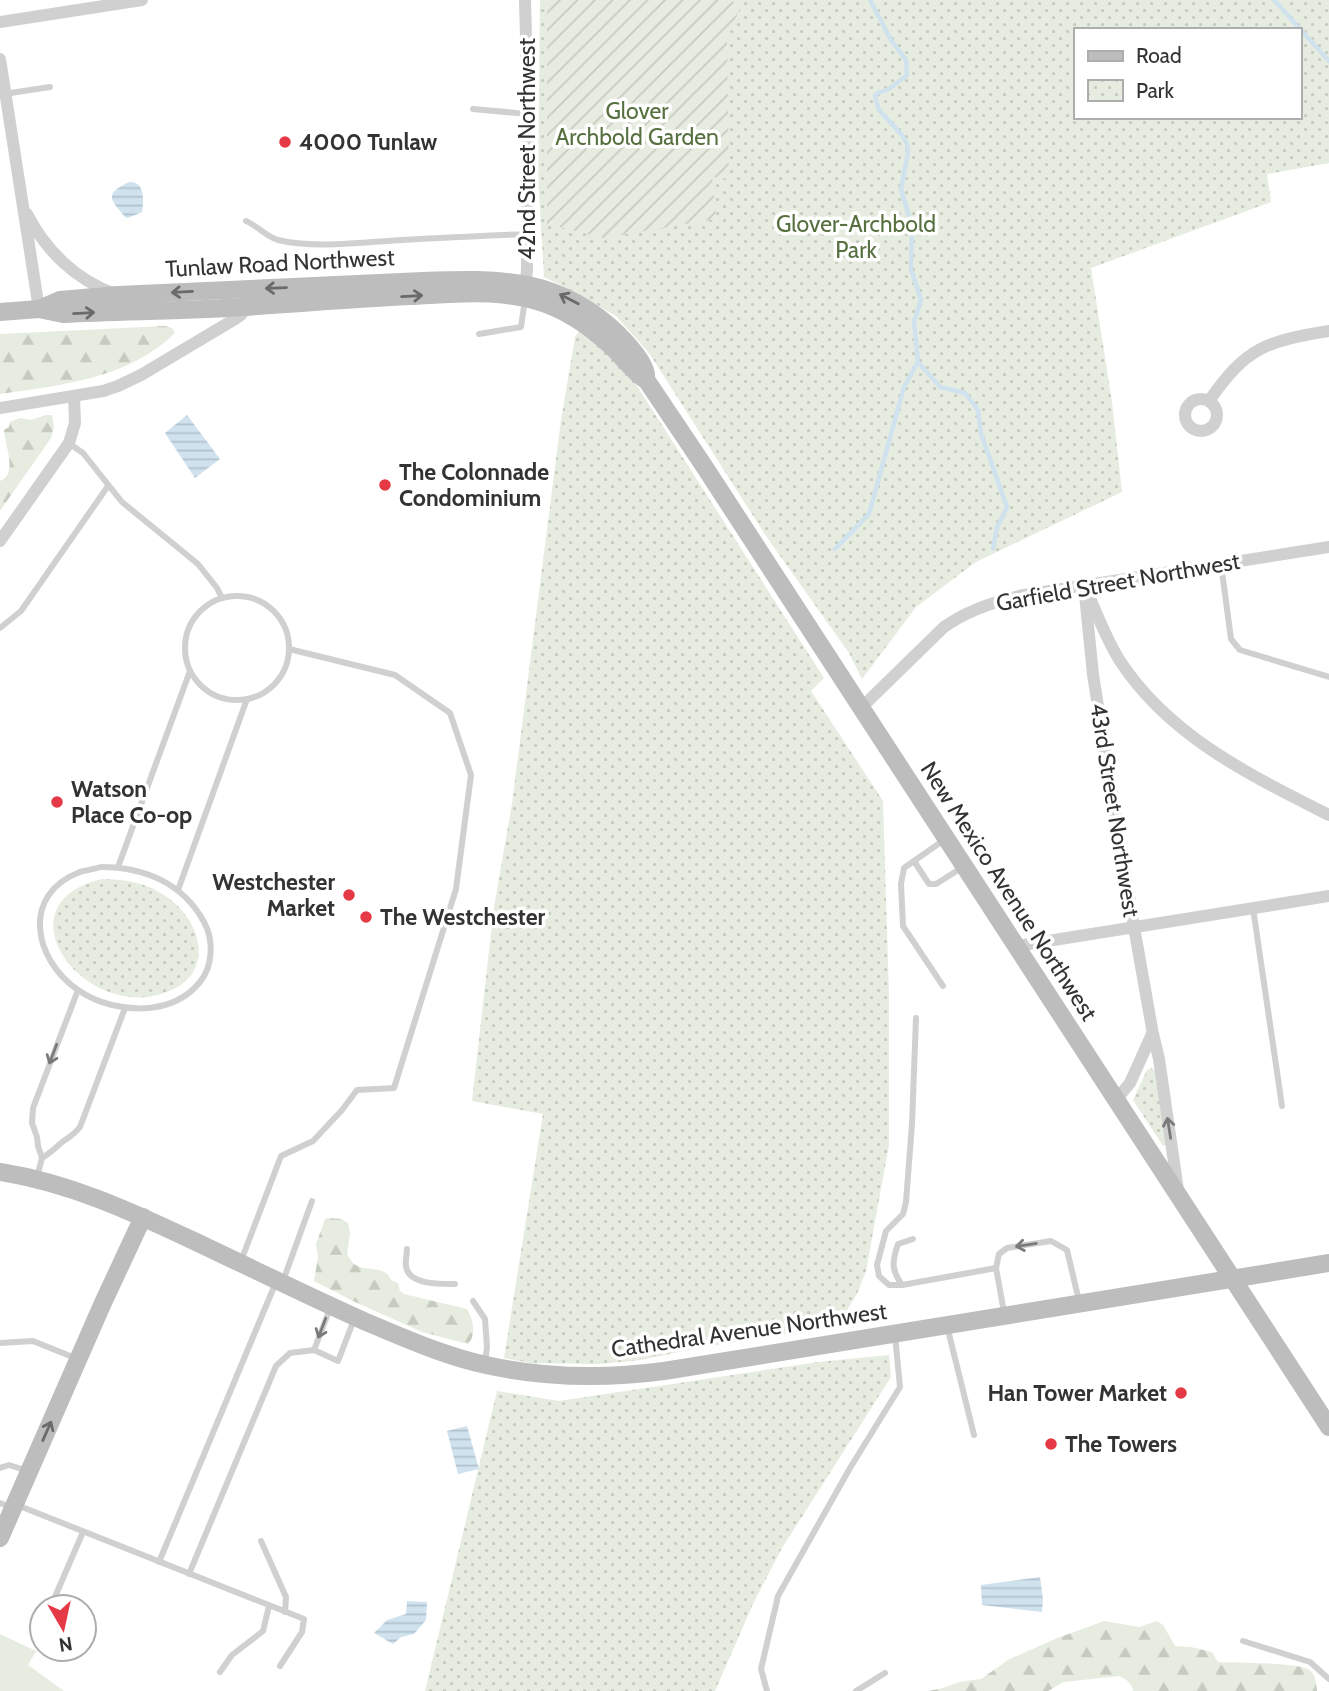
<svg xmlns="http://www.w3.org/2000/svg" width="1329" height="1691" font-family="Cabin,sans-serif">
<style>
.grass{fill:#e6ecdf}
.forest{fill:url(#forest-firs)}
.park{fill:url(#park-dots);fill-rule:evenodd}
.garden{fill:url(#garden-furrows)}
.water{fill:url(#water-rules)}
.lines{fill:none;stroke-linecap:round;stroke-linejoin:round}
.stream{stroke:#cfe2ee;stroke-width:4.5}
.lane{stroke:#d0d0d0;stroke-width:6}
.street{stroke:#d0d0d0;stroke-width:12}
.secondary{stroke:#bdbdbd;stroke-width:18}
.oneway{stroke:#6a6a6a}
.oneway2{stroke:#7a7a7a}
.poi-dot{fill:#e63946;stroke:#fff;stroke-width:2.5}
.labels{text-anchor:middle;dominant-baseline:central;stroke-width:7;stroke-linejoin:round;paint-order:stroke}
.park-label{font-size:23px;fill:#56703f;stroke:#fff}
.poi-label{font-size:23px;font-weight:bold;fill:#333;stroke:#fff;text-anchor:start}
.street-label{font-size:23px;fill:#333;stroke:#fff}
</style>
<defs>
<pattern id="forest-firs" width="22" height="20" patternUnits="userSpaceOnUse" patternTransform="scale(1.75)"><rect width="22" height="20" fill="#e6ecdf"/><path d="M5 1l3.5 6h-7zM16 11l3.5 6h-7z" fill="#c6cbc0"/></pattern>
<pattern id="park-dots" width="8" height="8" patternUnits="userSpaceOnUse" patternTransform="scale(1.75)"><rect width="8" height="8" fill="#e6ecdf"/><path d="M2 2h.1M6 6h.1" fill="none" stroke="#c6cbc0" stroke-width="1.8" stroke-linecap="round"/></pattern>
<pattern id="garden-furrows" width="10" height="10" patternUnits="userSpaceOnUse" patternTransform="scale(1.75)"><rect width="10" height="10" fill="#e6ecdf"/><path d="M-1 1l2-2M0 10L10 0M9 11l2-2" fill="none" stroke="#c6cbc0"/></pattern>
<pattern id="water-rules" width="6" height="5" patternUnits="userSpaceOnUse" patternTransform="scale(1.75)"><rect width="6" height="5" fill="#cfe2ee"/><path d="M0 2.5h6" fill="none" stroke="#b2c2cd"/></pattern>
</defs>
<rect width="100%" height="100%" fill="#fff"/>
<!-- grass -->
<polygon class="grass" points="0,1634 36,1651 28,1665 64,1691 0,1691"/>
<!-- forest -->
<g class="forest">
<path d="M165,326l7,2 3,5c-47,46 -114,52 -175,61v-60z"/>
<path d="M46,415h6l2,12 -3,11 -51,73v-30c18,-7 5,-36 4,-51l5,-3 1,-5 10,-4 11,2z"/>
<path d="M328,1218l13,1 7,4 2,10 -3,21c0,1 6,9 7,10 12,9 31,0 37,16l7,3 2,8 4,3 63,15c6,10 10,26 1,35l-46,-12 -69,-31 -39,-20 4,-24 -2,-13 9,-25z"/>
<path d="M1104,1621l35,6 18,-6 6,4 12,21 16,1 21,5 6,10c17,1 80,0 91,8 7,4 7,14 8,21h-184c-1,-8 -7,-12 -14,-15l-55,6 -16,9h-120l15,-3 16,-6 22,-3 27,-19 47,-21z"/>
</g>
<!-- park -->
<g class="park">
<path d="M540,0h789v163l-62,11 4,28 -180,66 21,134 10,90 -146,70 -60,45 -54,72 -13,-26 -83,-117 -117,-183 -33,-37 -41,-24 -31,-15 -6,-101zM1075,30h224v87h-224z"/>
<polygon points="582,327 630,375 824,678 811,691 883,801 889,994 889,1145 866,1271 857,1294 837,1326 693,1349 641,1360 600,1364 530,1363 504,1358 543,1114 472,1101 494,907 512,804 561,420 575,337"/>
<path d="M102,879c20,0 40,3 57,13 45,25 61,87 -1,103 -80,20 -158,-92 -56,-116z"/>
<polygon points="1152,1068 1155,1071 1166,1145 1163,1146 1133,1100 1147,1070"/>
<polygon points="889,1355 891,1377 782,1548 753,1604 715,1691 425,1691 497,1391 559,1401 818,1362"/>
</g>
<!-- garden -->
<polygon class="garden" points="547,0 731,0 740,8 727,39 729,179 712,177 716,219 603,238 547,224"/>
<!-- water -->
<g class="water">
<path d="M129,182c16,-1 15,18 13,30l-14,6 -3,-1c-15,-18 -21,-23 4,-35z"/>
<polygon points="187,415 220,459 195,478 165,433"/>
<polygon points="467,1426 479,1469 458,1474 447,1431"/>
<polygon points="1040,1577 1043,1599 1042,1612 982,1605 981,1585"/>
<polygon points="407,1601 427,1602 426,1620 414,1634 401,1637 393,1644 374,1633 387,1620 406,1614"/>
</g>
<g class="lines">
<!-- stream -->
<g class="stream">
<polyline points="1274,0 1329,61"/>
<polyline points="918,362 940,387 965,393 978,410 981,434 1007,507 997,528 993,548"/>
<polyline points="835,549 869,514 904,387 918,362 914,322 921,300 911,269 912,227 901,189 908,153 907,144 902,135 879,110 875,96 878,93 889,89 907,75 906,60 891,40 870,0"/>
</g>
<!-- lane -->
<g class="lane">
<polyline points="4,94 50,87"/>
<polyline points="473,109 528,114"/>
<path d="M246,221c12,5 19,15 32,19 33,8 75,3 109,1 47,-3 94,-5 141,-7"/>
<polyline points="479,334 521,327 525,299"/>
<polyline points="70,444 83,453 122,502 198,564 217,588 222,598"/>
<polyline points="1221,564 1231,639 1240,650 1329,677"/>
<circle cx="237" cy="648" r="52"/>
<polyline points="0,628 21,611 108,486"/>
<polyline points="914,861 929,884 936,884 963,867"/>
<path d="M101,867c43,0 82,16 103,55 10,18 9,44 -4,60 -13,16 -31,24 -51,26 -24,2 -51,-4 -71,-18 -45,-31 -57,-96 2,-118 7,-2 15,-3 21,-5z"/>
<polyline points="118,867 190,671"/>
<polyline points="178,890 247,699"/>
<polyline points="1253,908 1282,1106"/>
<polyline points="943,986 903,926 901,884 904,868 944,840"/>
<polyline points="916,1018 912,1124 906,1202 903,1214 886,1231 877,1265 879,1276 889,1285 902,1285 996,1268"/>
<path d="M42,1158c8,-5 12,-9 19,-15 9,-7 11,-6 19,-16l45,-119"/>
<polyline points="37,1177 42,1158 38,1146 37,1137 32,1123 33,1108 78,990"/>
<path d="M407,1249c0,5 -2,12 -1,17 2,19 34,18 49,18"/>
<polyline points="241,1261 281,1156 313,1141 342,1110 357,1090 394,1088 456,889 471,775 450,713 395,675 289,649"/>
<polyline points="283,1281 312,1201"/>
<path d="M902,1285c-11,-16 -10,-23 -4,-41l15,-5"/>
<polyline points="473,1301 485,1319 487,1347 485,1363"/>
<polyline points="1004,1312 996,1268 999,1254 1007,1248 1051,1241 1067,1250 1079,1301"/>
<polyline points="947,1326 974,1435"/>
<polyline points="0,1343 33,1341 75,1358"/>
<polyline points="314,1350 331,1306"/>
<polyline points="0,1468 9,1465 28,1471"/>
<polyline points="0,1503 11,1507"/>
<polyline points="17,1505 304,1619 302,1632 280,1666"/>
<polyline points="261,1541 286,1597 285,1612"/>
<polyline points="159,1562 276,1282"/>
<polyline points="189,1574 276,1366 290,1353 314,1350 338,1361 355,1317"/>
<polyline points="54,1599 83,1532"/>
<polyline points="1243,1641 1310,1662 1329,1679"/>
<polyline points="220,1672 232,1655 263,1631 269,1606"/>
<polyline points="767,1691 761,1669 778,1596 850,1468 900,1387 895,1335"/>
<polyline points="856,1691 885,1673"/>
</g>
<!-- street -->
<g class="street">
<polyline points="0,22 142,0"/>
<polyline points="0,59 39,309"/>
<path d="M27,214c19,37 49,66 88,80"/>
<polyline points="525,291 527,269 528,114 525,0"/>
<circle cx="1201" cy="415" r="16"/>
<path d="M1209,401c37,-54 58,-60 120,-70"/>
<polyline points="0,408 103,391 118,386 141,375 235,319 242,314 246,303"/>
<polyline points="0,541 69,443 75,423 74,396"/>
<polyline points="1084,585 1093,675 1134,927 1153,1034 1159,1059 1178,1190"/>
<path d="M1090,598c9,22 18,44 30,63 50,76 130,114 209,154"/>
<path d="M861,708l83,-81c24,-17 51,-26 80,-32l305,-48"/>
<polyline points="1016,946 1329,896"/>
<polyline points="1116,1100 1130,1083 1152,1034"/>
</g>
<!-- secondary -->
<g class="secondary">
<path d="M39,309l24,5c60,-3 121,-3 181,-7 55,-4 110,-8 165,-11 46,-2 93,-8 137,8 27,10 51,28 71,48 10,11 18,21 30,29l57,85 625,961"/>
<path d="M0,312l39,-3 21,-9 58,-5 305,-14c77,-3 137,-4 196,54 10,11 24,25 27,39"/>
<path d="M0,1172c70,11 130,39 194,69 57,27 114,55 172,81 39,16 78,34 120,43 59,13 118,14 178,6l665,-108"/>
<polyline points="0,1538 102,1305 143,1217"/>
</g>
</g>
<!-- one-way arrows -->
<defs><path id="oneway-shaft" d="M-6 0H5M1.5-3L5.5 0L1.5 3" fill="none" stroke-width="1.6" stroke-linecap="round" stroke-linejoin="round" transform="scale(1.75)"/></defs>
<g class="oneway">
<use href="#oneway-shaft" transform="translate(276 288) rotate(178)"/>
<use href="#oneway-shaft" transform="translate(182 292) rotate(177)"/>
<use href="#oneway-shaft" transform="translate(412 296) rotate(-3)"/>
<use href="#oneway-shaft" transform="translate(569 299) rotate(-153)"/>
<use href="#oneway-shaft" transform="translate(84 313) rotate(-3)"/>
<use href="#oneway-shaft" transform="translate(47 1431) rotate(-66)"/>
</g>
<g class="oneway2">
<use href="#oneway-shaft" transform="translate(53 1054) rotate(111)"/>
<use href="#oneway-shaft" transform="translate(1169 1128) rotate(-99)"/>
<use href="#oneway-shaft" transform="translate(1026 1245) rotate(171)"/>
<use href="#oneway-shaft" transform="translate(322 1328) rotate(111)"/>
</g>
<!-- markers -->
<g class="poi-dot">
<circle cx="285" cy="142" r="7"/>
<circle cx="385" cy="485" r="7"/>
<circle cx="57" cy="802" r="7"/>
<circle cx="349" cy="895" r="7"/>
<circle cx="366" cy="917" r="7"/>
<circle cx="1181" cy="1393" r="7"/>
<circle cx="1051" cy="1444" r="7"/>
</g>
<g class="labels">
<!-- park labels -->
<g class="park-label">
<text x="637" y="111">Glover<tspan x="637" dy="26">Archbold Garden</tspan></text>
<text x="856" y="224">Glover-Archbold<tspan x="856" dy="26">Park</tspan></text>
</g>
<!-- poi labels -->
<g class="poi-label">
<text x="299" y="142">4000 Tunlaw</text>
<text x="399" y="472">The Colonnade<tspan x="399" dy="26">Condominium</tspan></text>
<text x="71" y="789">Watson<tspan x="71" dy="26">Place Co-op</tspan></text>
<text x="335" y="882" text-anchor="end">Westchester<tspan x="335" dy="26">Market</tspan></text>
<text x="380" y="917">The Westchester</text>
<text x="1167" y="1393" text-anchor="end">Han Tower Market</text>
<text x="1065" y="1444">The Towers</text>
</g>
<!-- street labels -->
<g class="street-label">
<text transform="translate(527 149) rotate(-90)">42nd Street Northwest</text>
<text transform="translate(280 263) rotate(-3)">Tunlaw Road Northwest</text>
<text transform="translate(1118 582) rotate(-10)">Garfield Street Northwest</text>
<text transform="translate(1115 810) rotate(81)">43rd Street Northwest</text>
<text transform="translate(1009 891) rotate(57)">New Mexico Avenue Northwest</text>
<text transform="translate(749 1330) rotate(-8)">Cathedral Avenue Northwest</text>
</g>
</g>
<!-- legend -->
<rect x="1074" y="28" width="228" height="91" fill="#ffffff" stroke="#adadad" stroke-width="2"/>
<rect x="1088" y="51" width="35" height="10" fill="#bdbdbd" stroke="#adadad" stroke-width="2"/>
<text x="1136" y="63" font-size="21" fill="#333333">Road</text>
<rect x="1088" y="80" width="35" height="21" fill="url(#park-dots)" stroke="#adadad" stroke-width="2"/>
<text x="1136" y="98" font-size="21" fill="#333333">Park</text>
<!-- north arrow -->
<g transform="translate(63 1628) rotate(171)"><circle r="33" fill="#ffffff" stroke="#adadad" stroke-width="2"/>
<path d="M0-5L12 26L0 18L-12 26Z" fill="#e63946"/>
<text y="-10" font-size="19" font-weight="bold" text-anchor="middle" fill="#333333">N</text>
</g>
</svg>
